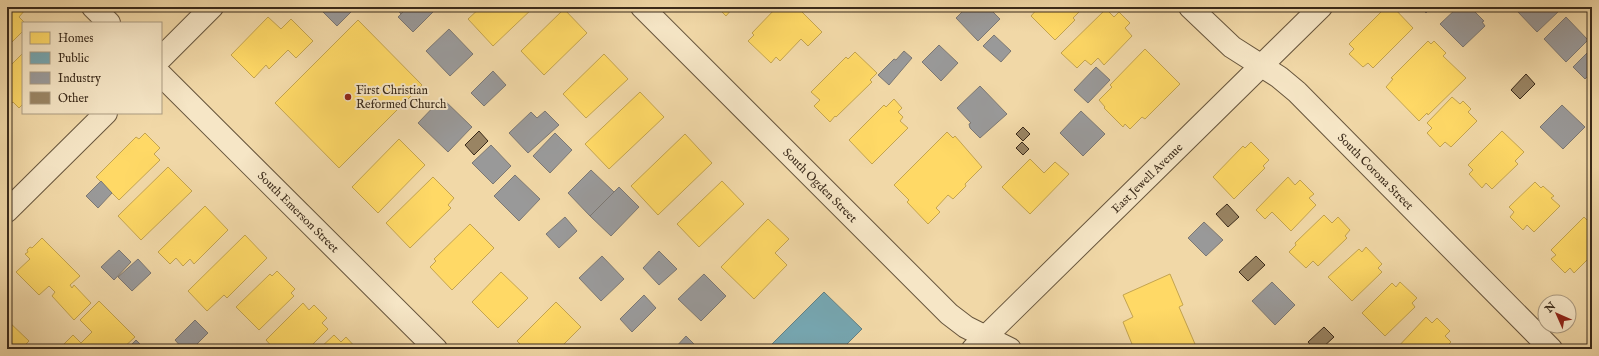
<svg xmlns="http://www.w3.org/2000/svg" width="1599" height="356" font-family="'IM FELL English',serif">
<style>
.homes{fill:#ffd966;stroke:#c4a44f}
.public{fill:#76a5af;stroke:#648082}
.industry{fill:#999;stroke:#7c7873}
.building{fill:#998463;stroke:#3a2a1a}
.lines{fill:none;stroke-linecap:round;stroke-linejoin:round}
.minor-casing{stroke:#68563d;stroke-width:24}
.minor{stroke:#f6e6c6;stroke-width:22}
.poi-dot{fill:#8f2418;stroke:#f6e6c6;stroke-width:1.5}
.labels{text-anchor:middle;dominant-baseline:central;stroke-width:4;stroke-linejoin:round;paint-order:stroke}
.poi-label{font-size:12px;fill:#3a2a1a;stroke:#f6e6c6;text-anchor:start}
.street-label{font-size:12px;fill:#3a2a1a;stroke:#f6e6c6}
</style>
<rect width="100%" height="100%" fill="#f1d8a7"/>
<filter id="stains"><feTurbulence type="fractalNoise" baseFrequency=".005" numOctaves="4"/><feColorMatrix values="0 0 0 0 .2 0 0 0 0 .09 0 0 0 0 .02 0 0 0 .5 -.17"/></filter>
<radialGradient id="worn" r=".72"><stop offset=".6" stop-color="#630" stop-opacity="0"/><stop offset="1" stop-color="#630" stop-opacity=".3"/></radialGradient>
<!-- homes -->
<g class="homes">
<polygon points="7,7 22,7 25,10 19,17 25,23 23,23 23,31 7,47"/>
<polygon points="481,7 534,7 493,46 468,19"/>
<polygon points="717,7 739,7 735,11 732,9 726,16"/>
<polygon points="777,7 797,7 822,32 808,46 801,39 780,61 776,57 771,63 748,41 754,35 752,33"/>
<polygon points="1039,7 1084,7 1073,18 1075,20 1055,40 1031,16"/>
<polygon points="1386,7 1393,7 1413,28 1373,68 1368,63 1363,67 1349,54 1354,49 1349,44"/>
<polygon points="564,9 587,33 544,75 521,51"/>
<polygon points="1106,9 1114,17 1119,12 1130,23 1125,28 1132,36 1104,65 1098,58 1091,65 1085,60 1077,68 1061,53"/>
<polygon points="268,17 281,29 291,19 313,41 296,58 288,50 269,69 266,65 254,78 231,55"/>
<polygon points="358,20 422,85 339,168 275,103"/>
<polygon points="1428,41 1431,44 1434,41 1446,53 1443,56 1466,78 1428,115 1427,113 1419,121 1386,87 1393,79 1391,78"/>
<polygon points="1145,49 1180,84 1145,119 1142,117 1130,129 1125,124 1123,127 1104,108 1105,107 1099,100 1112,87 1110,85"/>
<polygon points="855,52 877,73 870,80 872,82 836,117 835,116 830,122 814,106 820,100 811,92 846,57 848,59"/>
<polygon points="23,53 23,104 19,108 13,102 7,107 7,69"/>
<polygon points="604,54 628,79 586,118 563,94"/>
<polygon points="640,92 664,117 609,169 585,144"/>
<polygon points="1452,97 1460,104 1463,101 1471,109 1468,112 1477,121 1451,147 1445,142 1440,147 1427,133 1432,128 1427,123"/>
<polygon points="894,99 902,108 898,112 903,117 900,121 908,128 872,164 849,140 884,105 886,107"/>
<polygon points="1502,131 1524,152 1515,161 1518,164 1492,189 1486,183 1482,188 1469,174 1473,170 1468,165"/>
<polygon points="947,132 953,138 955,136 982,167 965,184 966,186 953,199 948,195 936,208 940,212 928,224 907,202 909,200 894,185"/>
<polygon points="145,133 160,148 154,154 160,160 119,200 96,177 136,137 139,139"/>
<polygon points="685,134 712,163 658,215 631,186"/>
<polygon points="399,139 425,165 378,213 352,187"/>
<polygon points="1251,142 1269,160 1263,166 1265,168 1234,199 1213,177 1243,146 1245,148"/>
<polygon points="1030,159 1044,173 1055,162 1069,174 1030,214 1002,187"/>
<polygon points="168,167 192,191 141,240 118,216"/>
<polygon points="433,177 454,198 448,205 451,208 410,248 386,223"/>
<polygon points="1288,177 1295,185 1300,180 1314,194 1309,198 1316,205 1291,231 1272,212 1265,219 1256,210"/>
<polygon points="722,181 744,204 699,247 677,224"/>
<polygon points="1535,182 1541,188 1543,186 1554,196 1551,198 1560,206 1534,232 1527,225 1523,230 1510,217 1514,212 1509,207"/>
<polygon points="205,206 228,230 194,264 190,259 183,266 176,258 170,264 158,252"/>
<polygon points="1324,215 1332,223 1338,217 1350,230 1345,236 1347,238 1318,266 1313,261 1306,268 1289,252 1296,245 1295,243"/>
<polygon points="1584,217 1592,225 1592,237 1590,239 1592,241 1592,255 1574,273 1570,268 1565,273 1551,259 1556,255 1551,250"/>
<polygon points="768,219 789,239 775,253 787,265 754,299 721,267"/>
<polygon points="470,224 494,248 452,290 430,267 436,261 434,259"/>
<polygon points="245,235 267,258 227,298 224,295 207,311 188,291"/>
<polygon points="42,238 80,276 70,285 72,288 74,285 91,303 74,320 52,296 55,292 49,286 39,295 16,272 30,259 25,254 28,252 27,250 30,247 32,248"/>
<polygon points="1366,247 1382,264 1378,268 1382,272 1352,301 1328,277 1359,249 1362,252"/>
<polygon points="277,271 295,289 291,293 294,296 259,330 236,307 270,274 272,276"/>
<polygon points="501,272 528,298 498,328 472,302"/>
<polygon points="1170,274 1183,305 1179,307 1195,344 1186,349 1134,349 1123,322 1133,317 1123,295"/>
<polygon points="1400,282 1417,298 1412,303 1415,307 1385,336 1362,313 1392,283 1396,287"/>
<polygon points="99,301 135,337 122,349 108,349 103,344 98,349 59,349 73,335 81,343 92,332 80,320"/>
<polygon points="556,302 581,327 559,349 516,349 521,345 517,341"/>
<polygon points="303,303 309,310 314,305 327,318 322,323 328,329 308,349 274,349 266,340"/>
<polygon points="1426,317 1432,323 1437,318 1450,331 1445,336 1451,342 1444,349 1396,349"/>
<polygon points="7,320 29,341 21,349 7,349"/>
<polygon points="334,335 341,342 346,337 357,349 319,349"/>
<polygon points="600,344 606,349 595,349"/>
</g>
<!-- public -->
<polygon class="public" points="824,292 862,329 842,349 767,349"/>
<!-- industry -->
<g class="industry">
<polygon points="318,7 350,7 353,10 337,26"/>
<polygon points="395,7 408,7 401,14"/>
<polygon points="408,7 438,7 413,32 398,17"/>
<polygon points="967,7 988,7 1000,19 978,41 956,18"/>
<polygon points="1420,7 1432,7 1426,13"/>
<polygon points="1458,7 1470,7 1484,21 1482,22 1485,26 1463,47 1440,24"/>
<polygon points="1523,7 1555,7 1559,11 1537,32 1518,12"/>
<polygon points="1566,17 1588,40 1566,62 1544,39"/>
<polygon points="449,29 473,54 450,76 426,51"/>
<polygon points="994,35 1011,51 1001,62 983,46"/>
<polygon points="939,45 958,63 941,81 922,62"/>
<polygon points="904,51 912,58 889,85 878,75 894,59 896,60"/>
<polygon points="1588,52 1590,55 1592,53 1592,72 1585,79 1573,67"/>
<polygon points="1096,67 1110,80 1088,103 1074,90"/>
<polygon points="493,71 506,85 484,106 471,93"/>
<polygon points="980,86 1007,114 980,138 970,128 969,124 971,123 957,108"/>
<polygon points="442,98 472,127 448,152 418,123"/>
<polygon points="1562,105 1585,127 1563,149 1540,127"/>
<polygon points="545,111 559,125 528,153 509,133 531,112 537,118"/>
<polygon points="1081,111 1105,134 1083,156 1060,133"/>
<polygon points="555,133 572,150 550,173 533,156"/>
<polygon points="491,145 511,166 493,184 472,163"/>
<polygon points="591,170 614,192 590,216 568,193"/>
<polygon points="515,175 540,199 519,221 494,196"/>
<polygon points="101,181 112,193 98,208 86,196"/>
<polygon points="619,187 639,207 611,236 590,216"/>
<polygon points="565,217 577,231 559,248 546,234"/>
<polygon points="1204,222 1223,240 1206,256 1188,238"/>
<polygon points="119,250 131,262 114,280 101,267"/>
<polygon points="659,251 677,269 659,285 643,268"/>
<polygon points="602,256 624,279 601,301 579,278"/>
<polygon points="138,259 151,273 132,291 118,277"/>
<polygon points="704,274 726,296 701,321 678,299"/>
<polygon points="1272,282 1295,305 1275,325 1252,301"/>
<polygon points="644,295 656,308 632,332 620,319"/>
<polygon points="195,320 208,333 192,349 183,349 175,340"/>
<polygon points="686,336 699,349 674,349"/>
<polygon points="136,340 145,349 127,349"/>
</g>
<!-- building -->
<g class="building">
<polygon points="1526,74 1535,84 1520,99 1511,90"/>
<polygon points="1023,127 1030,134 1023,141 1016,134"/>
<polygon points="479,131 488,141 474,155 465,145"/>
<polygon points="1022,142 1029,149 1023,155 1016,148"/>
<polygon points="1227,204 1239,217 1228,227 1216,214"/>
<polygon points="1256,256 1265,265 1248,281 1239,272"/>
<polygon points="1324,327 1334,337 1321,349 1314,349 1308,342"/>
</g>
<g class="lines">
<defs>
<g id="minor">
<polyline points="93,7 109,23"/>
<path id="s1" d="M642,7l307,307 17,13 44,22"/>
<path id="s2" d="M1190,7l42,40 47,30 18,15 254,257"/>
<polyline points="161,58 212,7"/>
<path id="s3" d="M161,75l275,274"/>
<polyline points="7,211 106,113"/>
<path id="s4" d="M973,349l348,-342"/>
</g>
</defs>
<!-- minor casing -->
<use href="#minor" class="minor-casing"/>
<!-- minor -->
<use href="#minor" class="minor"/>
</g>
<!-- markers -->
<circle class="poi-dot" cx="348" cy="97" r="4"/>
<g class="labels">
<!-- poi labels -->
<g class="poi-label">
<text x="356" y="90">First Christian<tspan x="356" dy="14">Reformed Church</tspan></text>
</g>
<!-- street labels -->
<g class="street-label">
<text stroke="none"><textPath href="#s2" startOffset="249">South Corona Street</textPath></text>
<text stroke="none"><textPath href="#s4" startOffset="244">East Jewell Avenue</textPath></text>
<text stroke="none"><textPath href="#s1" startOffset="252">South Ogden Street</textPath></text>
<text stroke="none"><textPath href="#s3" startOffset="194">South Emerson Street</textPath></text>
</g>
</g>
<!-- margin -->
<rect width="1599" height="356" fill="none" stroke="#f1d8a7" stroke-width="24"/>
<rect x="8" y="8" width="1583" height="340" fill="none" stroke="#3a2a1a" stroke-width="2"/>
<rect x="12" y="12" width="1575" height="332" fill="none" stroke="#3a2a1a"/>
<!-- legend -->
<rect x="22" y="22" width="140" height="92" fill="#f6e6c6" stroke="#ab9b81"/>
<rect x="30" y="32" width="20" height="12" fill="#ffd966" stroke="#ab9b81"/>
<text x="58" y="42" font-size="12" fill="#3a2a1a">Homes</text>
<rect x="30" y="52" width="20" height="12" fill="#76a5af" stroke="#ab9b81"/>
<text x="58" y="62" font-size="12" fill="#3a2a1a">Public</text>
<rect x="30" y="72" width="20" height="12" fill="#999999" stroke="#ab9b81"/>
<text x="58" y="82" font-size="12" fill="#3a2a1a">Industry</text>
<rect x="30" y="92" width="20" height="12" fill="#998463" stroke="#ab9b81"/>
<text x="58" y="102" font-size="12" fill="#3a2a1a">Other</text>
<!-- north arrow -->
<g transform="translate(1557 314) rotate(315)"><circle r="19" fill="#f6e6c6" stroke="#ab9b81"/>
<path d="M0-3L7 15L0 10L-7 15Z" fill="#8f2418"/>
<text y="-6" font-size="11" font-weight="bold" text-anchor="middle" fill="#3a2a1a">N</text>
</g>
<rect width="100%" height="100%" filter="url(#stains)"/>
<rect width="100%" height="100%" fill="url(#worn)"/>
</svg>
